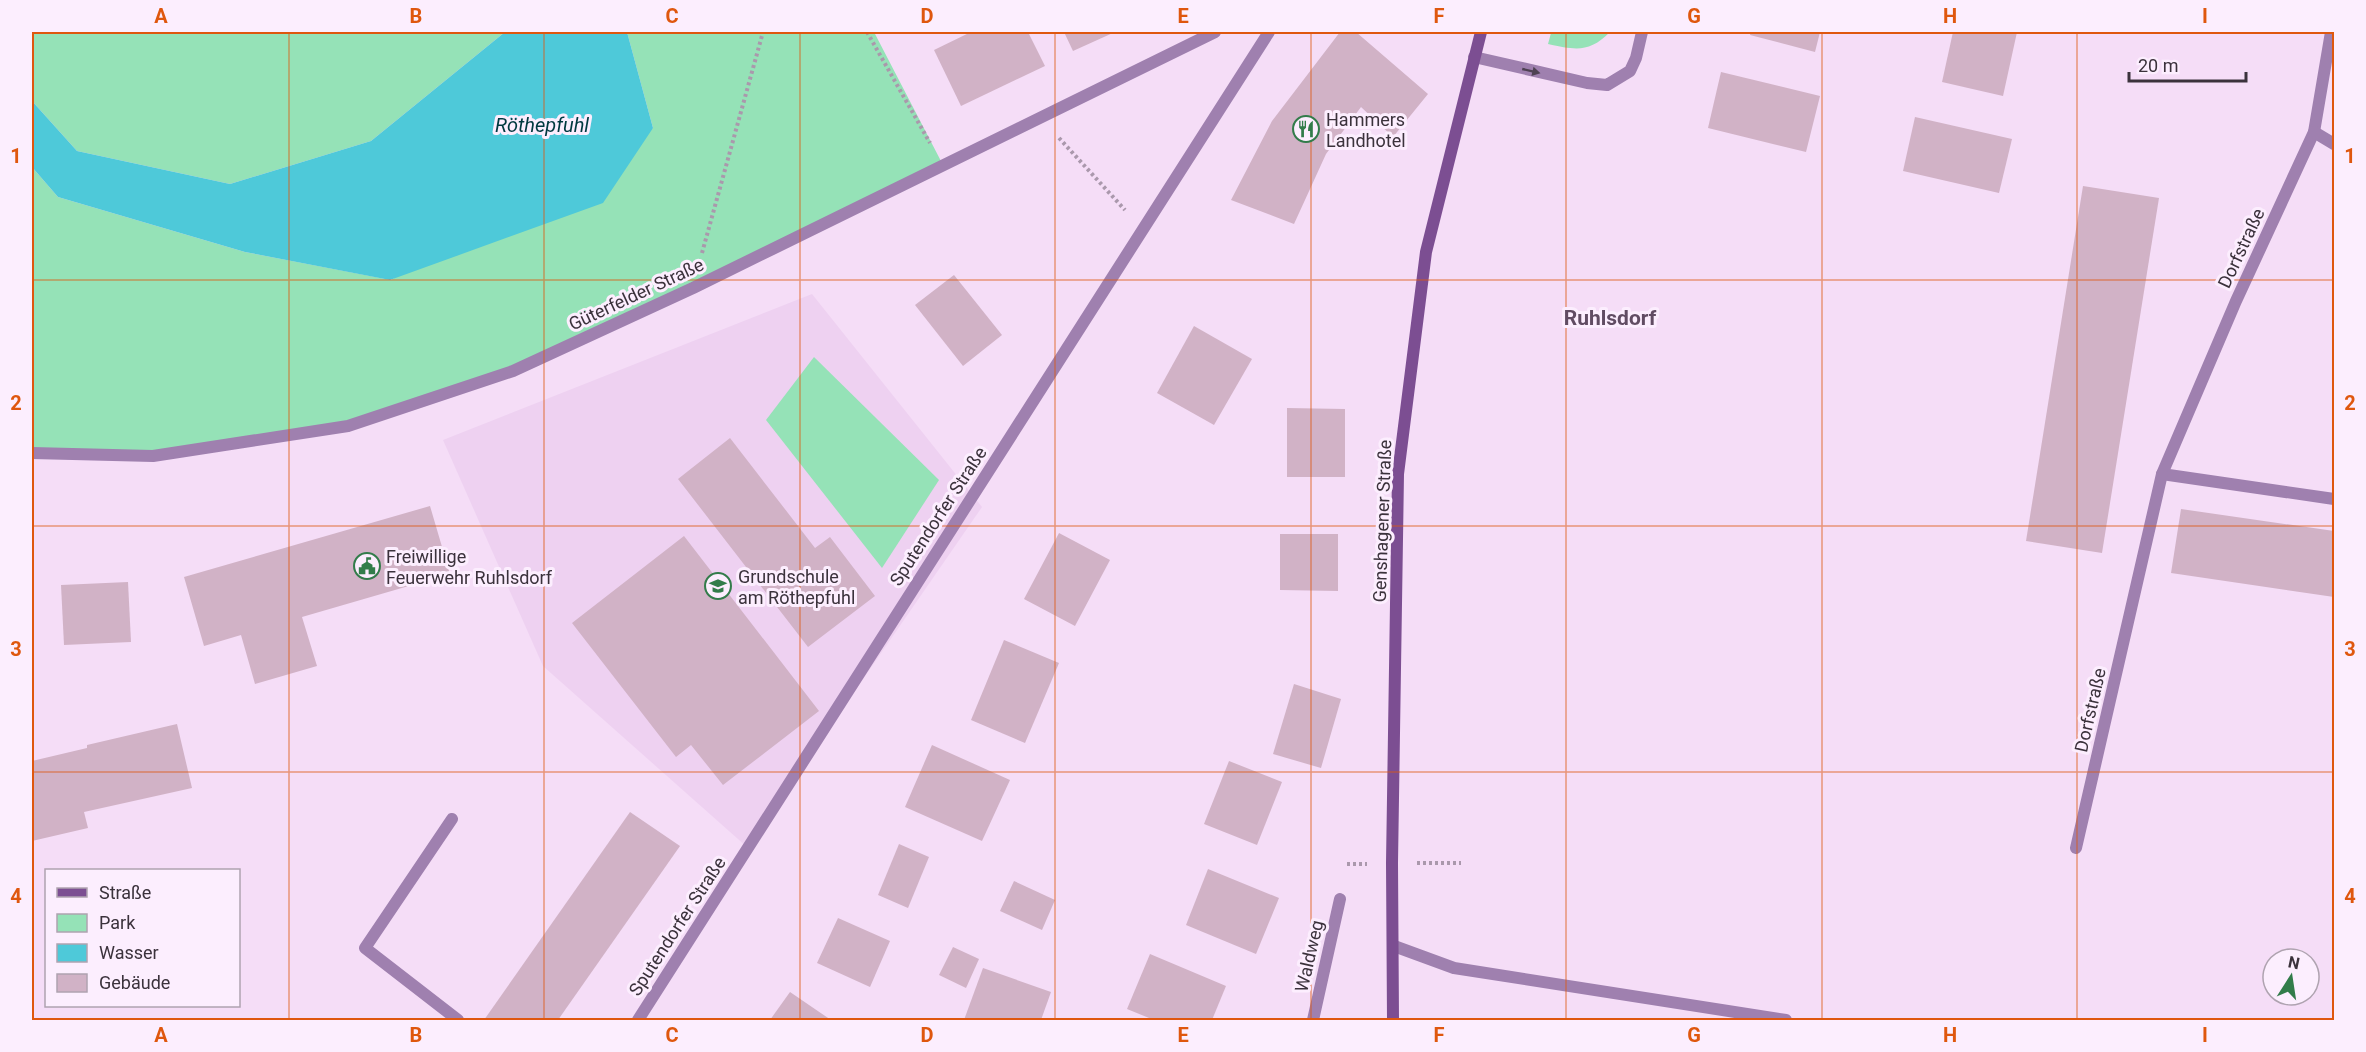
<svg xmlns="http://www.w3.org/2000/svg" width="2366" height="1052" font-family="Roboto,sans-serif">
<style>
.built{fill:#eed1f1}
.green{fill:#95e2b7}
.water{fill:#4ec9d9}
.building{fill:#d1b2c6}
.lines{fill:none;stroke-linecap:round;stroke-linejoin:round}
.path{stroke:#aa98ac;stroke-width:4;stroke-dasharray:3 3;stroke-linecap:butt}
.service{stroke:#9f80af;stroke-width:12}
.minor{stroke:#9f80af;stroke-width:12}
.secondary{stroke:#7c4e92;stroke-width:12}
.oneway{fill:#4f4253}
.grid{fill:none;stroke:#df570e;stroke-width:1.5;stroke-opacity:0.55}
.labels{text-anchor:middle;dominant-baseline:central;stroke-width:6;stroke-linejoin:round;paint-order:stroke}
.poi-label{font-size:18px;fill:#3b323c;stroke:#fceefe;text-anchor:start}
.street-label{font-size:18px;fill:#3b323c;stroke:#fceefe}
.water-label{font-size:20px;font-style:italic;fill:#003940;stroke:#fceefe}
.quarter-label{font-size:21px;font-weight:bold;fill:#614c63;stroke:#fceefe}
.neatline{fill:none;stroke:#df570e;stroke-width:2}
.grid-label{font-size:20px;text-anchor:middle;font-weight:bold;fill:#df570e}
</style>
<rect width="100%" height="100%" fill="#f5ddf7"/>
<!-- built -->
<polygon class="built" points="812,294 982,507 747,847 543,666 443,440"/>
<!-- green -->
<g class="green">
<polygon points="32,32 505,32 371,141 230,184 77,151 32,101"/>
<polygon points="627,32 874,32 943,165 513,371 348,426 153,456 32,453 32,167 58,197 245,252 391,280 653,128"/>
<path d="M1547,32h63c-21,21 -34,18 -62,12l3,-11z"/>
<polygon points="814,357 939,480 882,568 766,420"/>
</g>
<!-- water -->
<polygon class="water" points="505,32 627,32 653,128 603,203 390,280 245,252 58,197 32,167 32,101 77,151 230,184 371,141"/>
<!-- building -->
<g class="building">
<polygon points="971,32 1028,32 1045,66 961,106 934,50"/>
<polygon points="1064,32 1115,32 1073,51"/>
<polygon points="1340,32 1356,32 1428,94 1393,137 1361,107 1326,154 1294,224 1231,200 1272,121"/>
<polygon points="1751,32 1820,32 1815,52 1750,35"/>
<polygon points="1953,32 2017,32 2003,96 1942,82"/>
<polygon points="1721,72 1820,96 1806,152 1708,128"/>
<polygon points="1915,117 2012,139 1999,193 1903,171"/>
<polygon points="2083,186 2159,198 2102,553 2026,541"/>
<polygon points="954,275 1002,335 963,366 915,305"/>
<polygon points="1194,326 1252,359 1214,425 1157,393"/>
<polygon points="1287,408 1345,409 1345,477 1287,477"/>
<polygon points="730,438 815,548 830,537 875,596 808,647 678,479"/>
<polygon points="430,506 450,574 302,617 317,666 255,684 241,635 204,646 184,577"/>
<polygon points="2181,509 2334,531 2334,597 2171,573"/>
<polygon points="1059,533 1110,560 1075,626 1024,599"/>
<polygon points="1280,534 1338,534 1338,591 1280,590"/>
<polygon points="684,536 819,711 723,785 691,745 676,757 572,623"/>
<polygon points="128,582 131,642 64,645 61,585"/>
<polygon points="1004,640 1059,663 1025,743 971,720"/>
<polygon points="1294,684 1341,699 1321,768 1273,754"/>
<polygon points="177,724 192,788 84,812 88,828 32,841 32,761 87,748 87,745"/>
<polygon points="932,745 1010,780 982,841 905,807"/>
<polygon points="1229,761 1282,782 1257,845 1204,824"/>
<polygon points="630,812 680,846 558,1020 484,1020"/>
<polygon points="899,844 929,857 908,908 878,895"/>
<polygon points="1208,869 1279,898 1256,954 1186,925"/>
<polygon points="1014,881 1055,900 1042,930 1000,911"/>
<polygon points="838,918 890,941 870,987 817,963"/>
<polygon points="953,947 979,959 966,988 939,975"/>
<polygon points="1150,954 1226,986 1212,1020 1154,1020 1127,1009"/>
<polygon points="983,968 1051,992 1041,1020 964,1020"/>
<polygon points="790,992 831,1020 770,1020"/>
</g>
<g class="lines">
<!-- path -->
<g class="path">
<polyline points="867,32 930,143"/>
<polyline points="1059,138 1125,210"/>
<polyline points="702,253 763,32"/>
<polyline points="1417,863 1461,863"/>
<polyline points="1347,864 1367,864"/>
</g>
<!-- service -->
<g class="service">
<polyline points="2331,32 2314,132 2236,301 2162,474 2334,499"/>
<polyline points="1474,57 1587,83 1607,85 1630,71 1636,58 1642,32"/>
<polyline points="2314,132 2334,144"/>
<polyline points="452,819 365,948 458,1020"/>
<polyline points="2076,848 2162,474"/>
<polyline points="1394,946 1454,968 1786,1020"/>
</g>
<!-- minor -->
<g class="minor">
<polyline points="32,453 153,456 348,426 513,371 693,288 1215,32"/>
<polyline points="638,1020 1269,32"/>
<polyline points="1313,1020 1340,899"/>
</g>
<!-- secondary -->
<polyline class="secondary" points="1393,1020 1392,863 1398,474 1426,252 1481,32"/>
</g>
<!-- one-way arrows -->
<defs><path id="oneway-solid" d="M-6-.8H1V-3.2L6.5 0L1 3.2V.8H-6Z" transform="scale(1.5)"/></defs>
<use class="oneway" href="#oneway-solid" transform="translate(1531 71) rotate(13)"/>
<!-- grid -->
<path class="grid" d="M289,32v988M544,32v988M800,32v988M1055,32v988M1311,32v988M1566,32v988M1822,32v988M2077,32v988M32,280h2302M32,526h2302M32,772h2302"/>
<!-- icons -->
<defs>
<symbol id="restaurant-ring" viewBox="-11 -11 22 22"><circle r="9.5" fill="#fceefe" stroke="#327c4a" stroke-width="1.5"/><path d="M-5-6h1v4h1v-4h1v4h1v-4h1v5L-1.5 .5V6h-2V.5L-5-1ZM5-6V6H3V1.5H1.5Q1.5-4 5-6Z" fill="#327c4a"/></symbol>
<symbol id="civic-ring" viewBox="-11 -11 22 22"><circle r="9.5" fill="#fceefe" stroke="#327c4a" stroke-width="1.5"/><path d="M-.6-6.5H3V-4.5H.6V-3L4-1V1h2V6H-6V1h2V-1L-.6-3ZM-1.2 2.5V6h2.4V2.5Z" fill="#327c4a"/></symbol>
<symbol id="school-ring" viewBox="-11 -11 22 22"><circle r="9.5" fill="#fceefe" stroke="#327c4a" stroke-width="1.5"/><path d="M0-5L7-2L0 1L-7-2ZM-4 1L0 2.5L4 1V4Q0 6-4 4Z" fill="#327c4a"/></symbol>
</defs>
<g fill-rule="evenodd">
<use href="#restaurant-ring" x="1291" y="114" width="30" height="30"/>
<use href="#civic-ring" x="352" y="551" width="30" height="30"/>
<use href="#school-ring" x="703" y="571" width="30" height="30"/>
</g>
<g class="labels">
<!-- poi labels -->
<g class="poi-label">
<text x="1326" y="119">Hammers<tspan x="1326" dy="21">Landhotel</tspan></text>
<text x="386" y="556">Freiwillige<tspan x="386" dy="21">Feuerwehr Ruhlsdorf</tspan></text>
<text x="738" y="576">Grundschule<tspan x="738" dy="21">am Röthepfuhl</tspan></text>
</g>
<!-- street labels -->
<g class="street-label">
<text transform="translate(2241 248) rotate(-65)">Dorfstraße</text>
<text transform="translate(636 294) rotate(-25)">Güterfelder Straße</text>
<text transform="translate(938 516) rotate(-57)">Sputendorfer Straße</text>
<text transform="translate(1382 521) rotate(-88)">Genshagener Straße</text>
<text transform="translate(2090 710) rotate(-77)">Dorfstraße</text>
<text transform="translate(677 926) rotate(-57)">Sputendorfer Straße</text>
<text transform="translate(1309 956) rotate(-77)">Waldweg</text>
</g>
<!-- water labels -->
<g class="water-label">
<text x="542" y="125">Röthepfuhl</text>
</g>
<!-- quarter labels -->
<g class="quarter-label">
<text x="1610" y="318">Ruhlsdorf</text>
</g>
</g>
<!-- border -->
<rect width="2366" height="1052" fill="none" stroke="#fceefe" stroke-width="66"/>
<!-- legend -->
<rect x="45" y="869" width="195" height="138" fill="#fceefe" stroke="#afa3b0" stroke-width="1.5"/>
<rect x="57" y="888" width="30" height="9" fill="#7c4e92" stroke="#afa3b0" stroke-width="1.5"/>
<text x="99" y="899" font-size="18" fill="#3b323c">Straße</text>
<rect x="57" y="914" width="30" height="18" fill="#95e2b7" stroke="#afa3b0" stroke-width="1.5"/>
<text x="99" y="929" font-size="18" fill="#3b323c">Park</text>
<rect x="57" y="944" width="30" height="18" fill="#4ec9d9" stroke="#afa3b0" stroke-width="1.5"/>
<text x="99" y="959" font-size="18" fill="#3b323c">Wasser</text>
<rect x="57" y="974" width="30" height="18" fill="#d1b2c6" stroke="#afa3b0" stroke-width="1.5"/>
<text x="99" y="989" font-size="18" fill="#3b323c">Gebäude</text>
<!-- north arrow -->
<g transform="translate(2291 977) rotate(12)"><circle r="28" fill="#fceefe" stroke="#afa3b0" stroke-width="1.5"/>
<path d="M0-4.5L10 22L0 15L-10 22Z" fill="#327c4a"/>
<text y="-9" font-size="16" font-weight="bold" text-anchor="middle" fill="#3b323c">N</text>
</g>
<!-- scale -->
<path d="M2129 72v9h117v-9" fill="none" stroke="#3b323c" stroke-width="3"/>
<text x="2138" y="72" font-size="18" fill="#3b323c" stroke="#fceefe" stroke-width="4.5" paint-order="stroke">20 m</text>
<rect x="33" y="33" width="2300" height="986" class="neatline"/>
<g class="grid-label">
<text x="161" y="23">A</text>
<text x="416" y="23">B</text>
<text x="672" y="23">C</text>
<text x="927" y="23">D</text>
<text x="1183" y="23">E</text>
<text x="1439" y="23">F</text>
<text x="1694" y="23">G</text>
<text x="1950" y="23">H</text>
<text x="2205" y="23">I</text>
<text x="16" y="163">1</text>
<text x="2350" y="163">1</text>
<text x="16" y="410">2</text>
<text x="2350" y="410">2</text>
<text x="16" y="656">3</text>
<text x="2350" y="656">3</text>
<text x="16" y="903">4</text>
<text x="2350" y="903">4</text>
<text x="161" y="1042">A</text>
<text x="416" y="1042">B</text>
<text x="672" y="1042">C</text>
<text x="927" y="1042">D</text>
<text x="1183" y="1042">E</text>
<text x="1439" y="1042">F</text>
<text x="1694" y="1042">G</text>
<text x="1950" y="1042">H</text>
<text x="2205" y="1042">I</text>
</g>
</svg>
